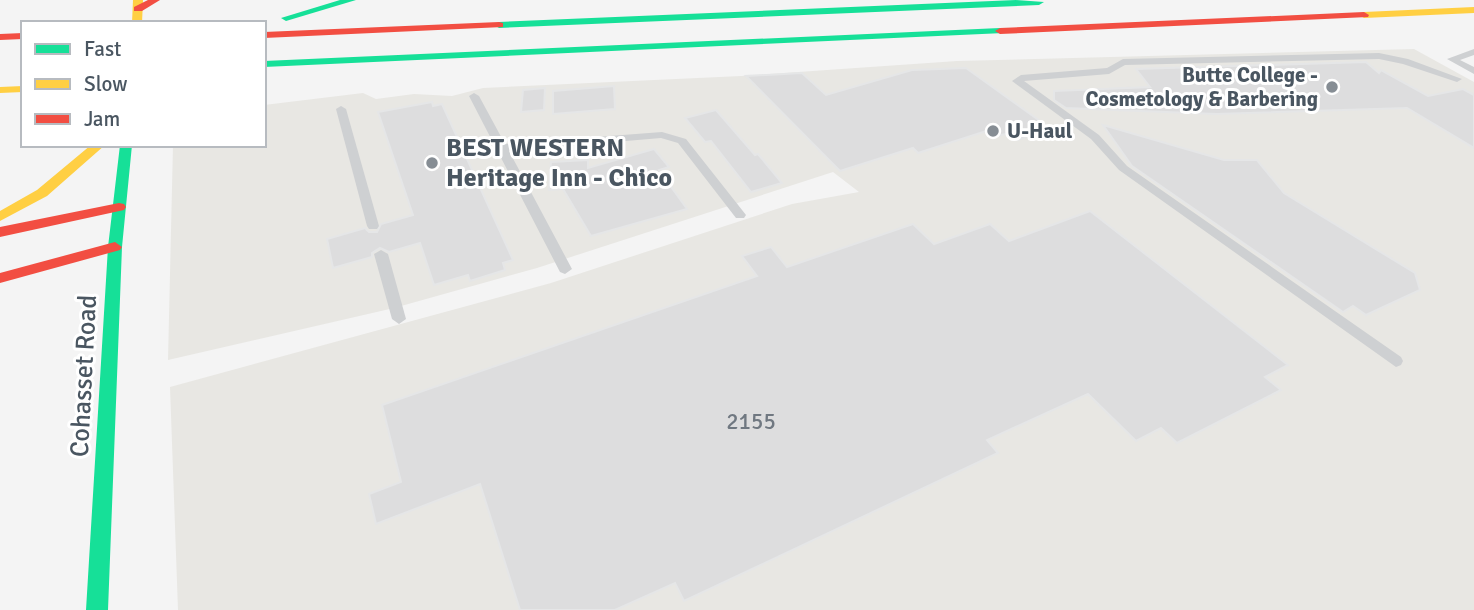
<svg xmlns="http://www.w3.org/2000/svg" width="1474" height="610" font-family="Signika,sans-serif">
<style>
.commercial{fill:#e8e7e3}
.building{fill:#ddddde;stroke:#e5e6e7;stroke-width:2}
.lines{fill:none;stroke-linecap:round;stroke-linejoin:round}
.lane{fill:#ced0d2;fill-rule:evenodd}
.fast{fill:#16e098;fill-rule:evenodd}
.slow{fill:#ffcf43;fill-rule:evenodd}
.jam{fill:#f24e42;fill-rule:evenodd}
.poi-dot{fill:#868d94;stroke:#fff;stroke-width:2.5}
.labels{text-anchor:middle;dominant-baseline:central;stroke-width:6;stroke-linejoin:round;paint-order:stroke}
.far-poi-label{font-size:21px;font-weight:bold;fill:#4a5661;stroke:#fff;text-anchor:end}
.number-label{font-size:23px;fill:#707881}
.poi-label{font-size:26px;font-weight:bold;fill:#4a5661;stroke:#fff;text-anchor:start}
.street-label{font-size:26px;fill:#4a5661;stroke:#fff}
</style>
<rect width="100%" height="100%" fill="#f4f4f4"/>
<!-- commercial -->
<polygon class="commercial" points="1414,49 1474,82 1474,610 178,610 170,387 551,283 792,204 859,192 833,172 537,268 394,308 168,360 173,145 264,145 264,105 363,93 376,99 414,94 452,96 483,88 741,76 957,61"/>
<!-- building -->
<g class="building">
<polygon points="1366,62 1379,73 1381,70 1428,96 1463,89 1474,95 1474,148 1407,108 1216,114 1066,108 1054,100 1054,91 1150,87 1136,69"/>
<polygon points="966,68 1051,129 1018,140 1009,133 994,137 986,131 918,153 913,148 840,171 746,76 802,73 826,95 912,70"/>
<polygon points="614,86 615,109 553,114 553,91"/>
<polygon points="545,88 544,110 521,112 523,90"/>
<polygon points="432,102 433,106 442,104 513,260 503,263 505,270 470,281 468,275 434,285 420,243 389,252 380,248 372,253 372,257 333,268 327,239 365,228 369,232 377,232 381,224 413,215 378,112"/>
<polygon points="716,110 755,155 758,154 782,183 751,192 711,141 705,142 685,118"/>
<polygon points="1103,125 1224,160 1257,160 1284,193 1415,273 1420,290 1366,315 1353,306 1343,312 1132,166"/>
<polygon points="654,149 669,167 659,170 687,209 591,236 563,189 549,190 551,162 588,160 588,168"/>
<polygon points="1090,211 1288,365 1265,377 1281,390 1177,443 1161,428 1136,441 1088,394 987,440 998,453 684,601 675,583 615,610 520,610 480,484 376,524 369,494 401,482 382,405 757,276 742,256 771,247 787,267 913,224 934,244 990,224 1009,241"/>
</g>
<g class="lines">
<!-- lane -->
<g class="lane">
<polygon points="1474,49 1474,55 1460,60 1474,67 1474,74 1447,59"/>
<polygon points="1379,53 1408,59 1462,79 1457,82 1403,64 1379,59 1125,65 1109,74 1024,81 1099,135 1127,166 1401,357 1403,361 1401,365 1396,367 1119,170 1091,139 1012,81 1021,75 1107,68 1123,59"/>
<polygon points="474,93 479,96 505,144 662,132 686,139 746,215 744,218 736,218 678,143 661,138 509,151 572,269 565,274 560,272 469,96"/>
<polygon points="341,106 346,109 379,226 377,229 369,229 367,226 336,109"/>
<polygon points="381,250 388,254 406,319 399,324 392,319 374,254"/>
</g>
<!-- fast -->
<g class="fast">
<polygon points="340,0 356,0 286,21 281,18"/>
<polygon points="1016,0 1044,2 1039,5 499,28 494,25 499,22"/>
<polygon points="1000,28 1004,29 1004,33 264,67 264,61"/>
<polygon points="120,145 132,145 122,247 108,610 86,610 108,247"/>
</g>
<!-- slow -->
<g class="slow">
<polygon points="133,0 143,0 142,23 132,23"/>
<polygon points="1474,7 1474,13 1364,18 1359,15 1364,12"/>
<polygon points="23,86 23,92 0,93 0,87"/>
<polygon points="91,145 105,145 47,196 0,221 0,211 37,190"/>
</g>
<!-- jam -->
<g class="jam">
<polygon points="148,0 160,0 142,11 134,11 134,7"/>
<polygon points="1364,12 1369,15 1368,17 1000,34 995,31 1000,28"/>
<polygon points="499,22 503,23 503,27 264,38 264,32"/>
<polygon points="23,33 23,39 0,40 0,34"/>
<polygon points="119,203 124,204 126,207 124,210 0,237 0,227"/>
<polygon points="115,242 122,247 120,250 0,283 0,273"/>
</g>
</g>
<!-- markers -->
<g class="poi-dot">
<circle cx="1332" cy="87" r="7"/>
<circle cx="993" cy="131" r="7"/>
<circle cx="432" cy="163" r="7"/>
</g>
<g class="labels">
<!-- far-poi labels -->
<g class="far-poi-label">
<text x="1318" y="75">Butte College -<tspan x="1318" dy="24">Cosmetology &amp; Barbering</tspan></text>
<text x="1007" y="131" text-anchor="start">U-Haul</text>
</g>
<!-- number labels -->
<g class="number-label">
<text x="751" y="421">2155</text>
</g>
<!-- poi labels -->
<g class="poi-label">
<text x="446" y="148">BEST WESTERN<tspan x="446" dy="30">Heritage Inn - Chico</tspan></text>
</g>
<!-- street labels -->
<g class="street-label">
<text transform="translate(84 376) rotate(-87)">Cohasset Road</text>
</g>
</g>
<!-- legend -->
<rect x="21" y="21" width="245" height="126" fill="#ffffff" stroke="#b7bbc0" stroke-width="2"/>
<rect x="35" y="44" width="35" height="10" fill="#16e098" stroke="#b7bbc0" stroke-width="2"/>
<text x="84" y="56" font-size="21" fill="#4a5661">Fast</text>
<rect x="35" y="79" width="35" height="10" fill="#ffcf43" stroke="#b7bbc0" stroke-width="2"/>
<text x="84" y="91" font-size="21" fill="#4a5661">Slow</text>
<rect x="35" y="114" width="35" height="10" fill="#f24e42" stroke="#b7bbc0" stroke-width="2"/>
<text x="84" y="126" font-size="21" fill="#4a5661">Jam</text>
</svg>
